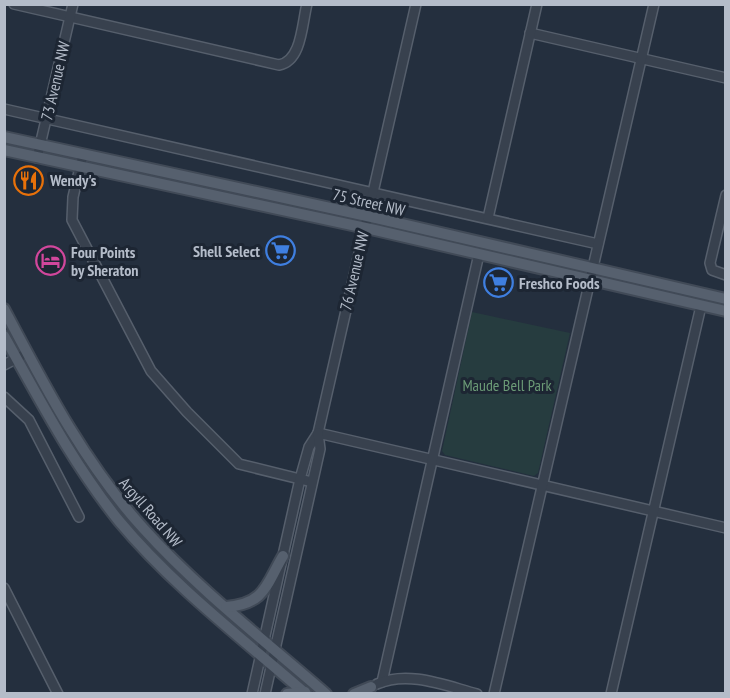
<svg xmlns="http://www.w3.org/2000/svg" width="730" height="698" font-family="'PT Sans Narrow',sans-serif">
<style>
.green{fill:#263c3f}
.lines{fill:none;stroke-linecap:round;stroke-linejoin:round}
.minor-casing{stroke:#565f6c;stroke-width:12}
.major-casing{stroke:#414a57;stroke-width:14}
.minor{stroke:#38414e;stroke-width:9}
.major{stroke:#56606e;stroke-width:10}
.labels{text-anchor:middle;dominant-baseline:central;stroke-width:6;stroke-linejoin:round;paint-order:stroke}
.street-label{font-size:16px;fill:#b4bcc9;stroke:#1d2633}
.poi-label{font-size:16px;font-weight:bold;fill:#b4bcc9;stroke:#1d2633;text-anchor:start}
.park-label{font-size:16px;fill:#6b9a76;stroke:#1d2633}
</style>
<rect width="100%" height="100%" fill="#242f3e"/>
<!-- green -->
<polygon class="green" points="472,312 570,333 538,473 534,476 445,455 442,451"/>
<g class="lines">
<defs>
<g id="minor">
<path d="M14,4l265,61c23,-4 23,-42 28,-61"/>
<polyline points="530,33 726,78"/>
<polyline points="4,109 598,244"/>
<polyline points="83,155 73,197 72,220 151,371 187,412 239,464 312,482"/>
<polyline points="37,158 73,4"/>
<polyline points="726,195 710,263 712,270 726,275"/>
<polyline points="488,218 537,4"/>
<polyline points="4,365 21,356"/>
<polyline points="4,397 29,420 79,517"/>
<polyline points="318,433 726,528"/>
<polyline points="4,588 58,694"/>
<polyline points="382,682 479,254"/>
<path d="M377,684c32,-14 69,2 100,10"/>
<polyline points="252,694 300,479 309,447 318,433 416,4"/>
<polyline points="265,694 320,449 318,433"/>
<polyline points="494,694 654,4"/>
<polyline points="611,694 701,306"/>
</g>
<g id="major">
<polyline points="4,137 376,218 726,299"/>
<polyline points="4,150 375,230 726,311"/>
<path d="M4,309c40,76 80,154 139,219 55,61 121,112 183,166"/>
<path d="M4,336c36,64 69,128 115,185 54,65 124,118 187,173"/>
<path d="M226,607c39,-3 40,-22 57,-51"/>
<polyline points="287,694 305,692"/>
<polyline points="354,694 371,687"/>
</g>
</defs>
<!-- minor casing -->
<use href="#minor" class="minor-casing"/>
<!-- major casing -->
<use href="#major" class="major-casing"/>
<!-- minor -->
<use href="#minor" class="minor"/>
<!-- major -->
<use href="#major" class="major"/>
</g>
<!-- icons -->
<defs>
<symbol id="restaurant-ring" viewBox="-11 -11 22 22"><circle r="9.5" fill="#1d2633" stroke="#e8710a" stroke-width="1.5"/><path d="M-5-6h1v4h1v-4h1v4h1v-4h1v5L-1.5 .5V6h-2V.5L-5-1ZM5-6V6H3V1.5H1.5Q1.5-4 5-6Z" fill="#e8710a"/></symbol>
<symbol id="supermarket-ring" viewBox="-11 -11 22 22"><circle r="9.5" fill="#1d2633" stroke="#3f7fe0" stroke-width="1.5"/><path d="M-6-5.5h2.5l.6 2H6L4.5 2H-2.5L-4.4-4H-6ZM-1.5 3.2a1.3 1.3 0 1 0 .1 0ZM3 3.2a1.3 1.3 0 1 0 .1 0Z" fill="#3f7fe0"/></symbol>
<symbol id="hotel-ring" viewBox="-11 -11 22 22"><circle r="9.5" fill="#1d2633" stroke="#d1479c" stroke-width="1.5"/><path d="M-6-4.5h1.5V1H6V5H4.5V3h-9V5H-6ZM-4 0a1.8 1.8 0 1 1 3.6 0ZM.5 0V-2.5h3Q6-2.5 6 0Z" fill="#d1479c"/></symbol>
</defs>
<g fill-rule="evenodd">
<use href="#restaurant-ring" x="12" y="164" width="33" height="33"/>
<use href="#supermarket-ring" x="264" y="234" width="33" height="33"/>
<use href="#hotel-ring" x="34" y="244" width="33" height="33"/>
<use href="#supermarket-ring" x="482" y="266" width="33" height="33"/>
</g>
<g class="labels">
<!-- street labels -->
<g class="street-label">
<text transform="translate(55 81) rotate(-77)">73 Avenue NW</text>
<text transform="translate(369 202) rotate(13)">75 Street NW</text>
<text transform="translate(354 271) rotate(-77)">76 Avenue NW</text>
<text transform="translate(151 512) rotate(49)">Argyll Road NW</text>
</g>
<!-- poi labels -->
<g class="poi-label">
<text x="50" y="180">Wendy's</text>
<text x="260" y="251" text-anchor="end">Shell Select</text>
<text x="71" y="252">Four Points<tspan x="71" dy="18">by Sheraton</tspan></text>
<text x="519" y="283">Freshco Foods</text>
</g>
<!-- park labels -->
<g class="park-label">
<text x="507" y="385">Maude Bell Park</text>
</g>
</g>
<!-- border -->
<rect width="730" height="698" fill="none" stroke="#b4bcc9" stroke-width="12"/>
</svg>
